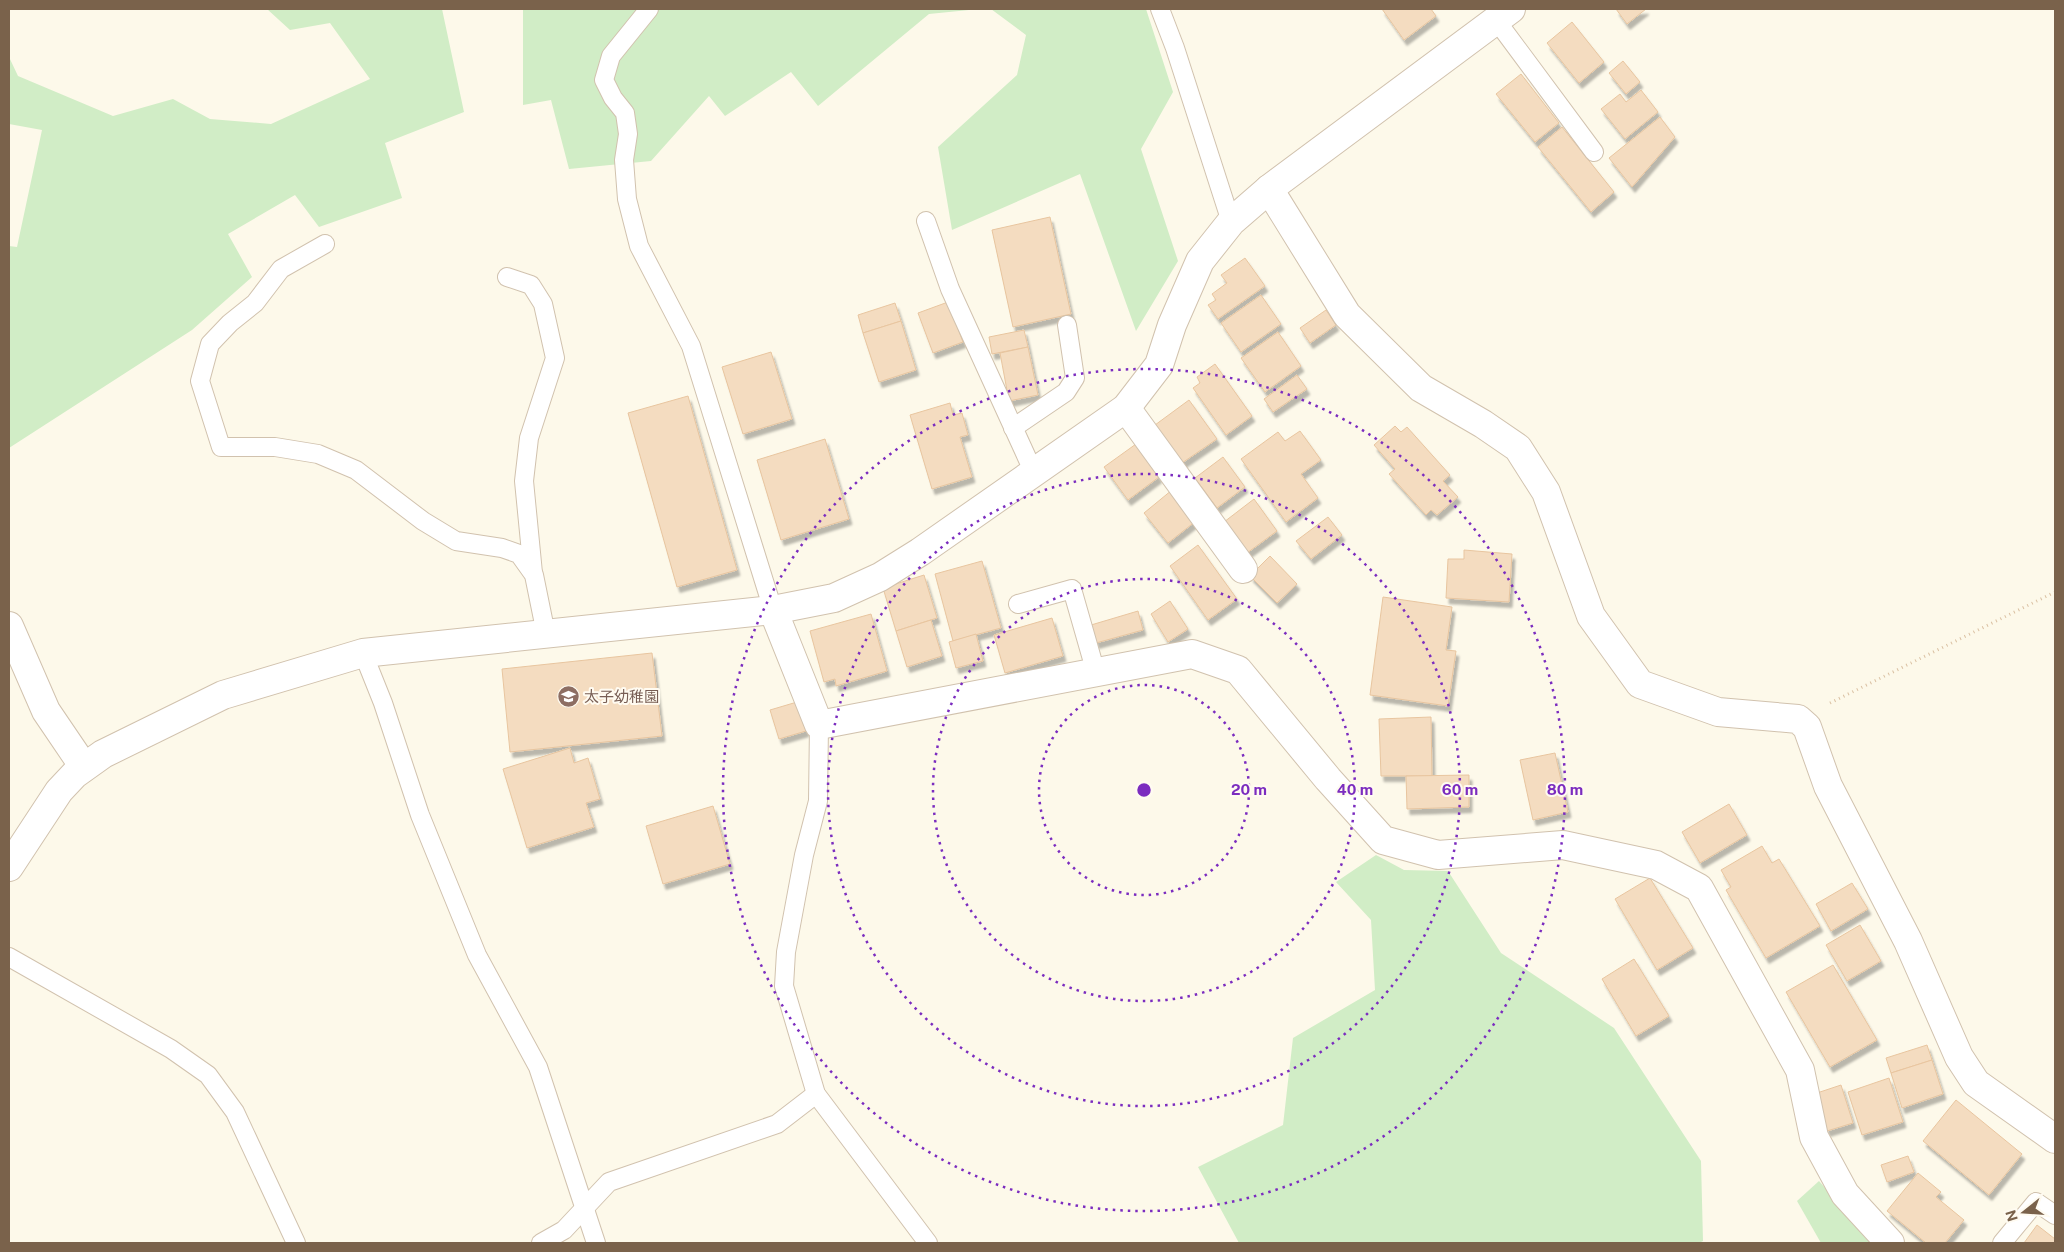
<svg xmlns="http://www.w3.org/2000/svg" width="2064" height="1252" font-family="'Public Sans','Noto Sans JP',sans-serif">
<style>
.green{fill:#d1edc6}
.building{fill:#f4dcc0;stroke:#e8c59f;filter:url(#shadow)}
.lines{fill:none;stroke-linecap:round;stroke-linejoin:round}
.service-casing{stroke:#d1c2ae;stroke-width:20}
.minor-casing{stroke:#d1c2ae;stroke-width:30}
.tertiary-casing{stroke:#d1c2ae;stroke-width:30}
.path{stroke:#dac0a2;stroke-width:3;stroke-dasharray:1 4;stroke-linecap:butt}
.service{stroke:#fff;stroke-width:18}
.minor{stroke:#fff;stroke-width:28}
.tertiary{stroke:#fff;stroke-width:28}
.ring{fill:none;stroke:#7b2cbf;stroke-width:2.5;stroke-dasharray:2.5 5}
.labels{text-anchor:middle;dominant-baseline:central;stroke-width:4;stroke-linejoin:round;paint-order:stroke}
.education-label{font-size:15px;fill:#785e54;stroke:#fffbf1;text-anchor:start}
.centre{fill:#7b2cbf;stroke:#fffbf1;stroke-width:2.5}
.ring-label{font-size:15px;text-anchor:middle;font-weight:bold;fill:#7b2cbf;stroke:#fffbf1;stroke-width:4;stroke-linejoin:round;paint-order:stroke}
</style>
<defs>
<filter id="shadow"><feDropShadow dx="3" dy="5.5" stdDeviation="1" flood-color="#0004"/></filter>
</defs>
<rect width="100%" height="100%" fill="#fdf9ea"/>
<!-- green -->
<g class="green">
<polygon points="267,9 442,9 464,112 385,143 402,198 319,227 295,195 228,234 252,277 192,330 9,448 9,246 17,247 42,130 9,124 9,57 18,76 113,116 173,99 210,119 271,124 370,79 330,23 290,30"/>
<polygon points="523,9 979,9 929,14 818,106 791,72 725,116 709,96 651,161 569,169 551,100 523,105"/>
<polygon points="991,9 1146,9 1173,92 1141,149 1178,261 1136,331 1080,174 952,230 938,147 1017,75 1026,35"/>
<polygon points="1376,855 1404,870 1448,871 1501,953 1614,1028 1701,1161 1703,1241 1699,1243 1239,1243 1198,1167 1283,1125 1293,1038 1375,990 1371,920 1336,882"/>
<polygon points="1819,1181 1873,1243 1821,1243 1797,1201"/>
</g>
<!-- building -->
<g class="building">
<polygon points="1382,9 1431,9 1436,16 1404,40"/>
<polygon points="1616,9 1646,9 1627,24"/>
<polygon points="1572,22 1604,62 1579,83 1547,43"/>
<polygon points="1623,61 1640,82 1626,94 1609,73"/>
<polygon points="1521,74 1559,123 1535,142 1496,94"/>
<polygon points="1641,90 1658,112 1625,139 1601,109 1620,94 1626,102"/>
<polygon points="1660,117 1675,137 1632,187 1609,158"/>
<polygon points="1562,127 1614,192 1591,212 1538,147"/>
<polygon points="1050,217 1071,314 1013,327 992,230"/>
<polygon points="1245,258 1265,286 1218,319 1208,305 1216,300 1212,294 1227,283 1221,275"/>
<polygon points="1261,295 1281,324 1241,352 1221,323"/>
<polygon points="948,302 963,342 933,353 918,313"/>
<polygon points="895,303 901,321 863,333 858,315"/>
<polygon points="1326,310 1336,325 1310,343 1300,328"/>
<polygon points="901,321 916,370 879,382 863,333"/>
<polygon points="1024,330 1028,347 992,354 989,337"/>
<polygon points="1278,332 1301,366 1265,392 1241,358"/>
<polygon points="1028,347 1038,395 1009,401 1000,353"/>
<polygon points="771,352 792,419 743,434 722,367"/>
<polygon points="1215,364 1252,416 1226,435 1193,388 1200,383 1197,377"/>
<polygon points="1297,375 1307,389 1273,412 1264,399"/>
<polygon points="688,396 737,570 677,587 628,413"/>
<polygon points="1189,400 1217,439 1182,463 1155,425"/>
<polygon points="950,403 953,415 962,413 968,435 960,437 972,477 932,489 910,415"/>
<polygon points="1395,426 1401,432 1407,427 1450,475 1443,481 1458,497 1437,515 1431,510 1426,515 1389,474 1395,469 1374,445"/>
<polygon points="1300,431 1321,460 1301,474 1318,498 1286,522 1241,459 1278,432 1285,441"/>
<polygon points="825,439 849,519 781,540 757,460"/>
<polygon points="1136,444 1159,477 1128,500 1104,467"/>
<polygon points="1223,457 1245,487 1217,508 1195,478"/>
<polygon points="1172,490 1196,521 1168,543 1144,513"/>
<polygon points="1254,499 1277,531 1247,553 1224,522"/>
<polygon points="1328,517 1342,535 1311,559 1296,541"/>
<polygon points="1198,545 1237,599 1208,620 1170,566"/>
<polygon points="1464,550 1512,554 1509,602 1446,598 1448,559 1464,559"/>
<polygon points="1270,556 1297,584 1277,603 1250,576"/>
<polygon points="982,561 1001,628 953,641 935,574"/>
<polygon points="924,575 937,618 896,631 883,588"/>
<polygon points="1383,597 1452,607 1446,650 1456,651 1448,706 1370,695"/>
<polygon points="1170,601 1188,629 1168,642 1151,614"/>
<polygon points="1138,611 1143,630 1096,643 1091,625"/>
<polygon points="871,614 887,671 836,686 835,679 824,682 810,631"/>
<polygon points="1052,618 1063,656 1005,673 994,635"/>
<polygon points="931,620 942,656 907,667 896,631"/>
<polygon points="976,634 983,661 956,668 949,642"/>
<polygon points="652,653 662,736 510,752 502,669"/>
<polygon points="797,702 806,731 779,739 770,710"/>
<polygon points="1431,717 1432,776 1381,776 1379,719"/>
<polygon points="570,748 574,763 588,758 600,799 586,803 594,827 527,848 503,769"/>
<polygon points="1555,753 1568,812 1533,820 1520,760"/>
<polygon points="1469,775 1469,807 1407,809 1406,776"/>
<polygon points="1729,804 1747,835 1700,863 1682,832"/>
<polygon points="713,806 730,864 663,884 646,826"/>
<polygon points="1762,846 1772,863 1779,859 1820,926 1766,958 1726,890 1731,887 1721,870"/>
<polygon points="1650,878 1693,948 1657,970 1615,899"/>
<polygon points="1852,883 1868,909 1831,931 1816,904"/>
<polygon points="1860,925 1881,961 1847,981 1826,945"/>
<polygon points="1634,959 1669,1016 1636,1036 1602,979"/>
<polygon points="1833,965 1877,1040 1830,1067 1786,992"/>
<polygon points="1927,1045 1932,1060 1891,1073 1886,1058"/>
<polygon points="1932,1060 1943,1094 1902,1108 1891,1073"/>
<polygon points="1889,1078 1903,1122 1862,1135 1848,1092"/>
<polygon points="1841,1085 1853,1123 1827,1131 1814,1094"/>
<polygon points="1956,1100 2022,1154 1989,1195 1923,1141"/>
<polygon points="1908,1156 1914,1172 1887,1182 1881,1165"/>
<polygon points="1918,1173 1941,1192 1936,1197 1964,1220 1945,1243 1926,1243 1887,1211"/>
<polygon points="2037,1225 2055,1239 2055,1243 2024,1243"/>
</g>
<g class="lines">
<defs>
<g id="service">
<polyline points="649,9 611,56 604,80 613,98 625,113 628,134 624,160 627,199 639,246 691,346 773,610"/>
<polyline points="1160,9 1175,48 1231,222"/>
<polyline points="1496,20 1594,152"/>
<polyline points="926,221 950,289 1034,473"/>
<polyline points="325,244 281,269 255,303 230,323 210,344 200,381 221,447 275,447 318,454 356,470 423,521 456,541 502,548 519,554 534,575 546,634"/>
<polyline points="507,277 531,285 543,304 555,358 529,438 524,481 533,573"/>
<polyline points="1013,428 1066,392 1075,378 1067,325"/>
<polyline points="1018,604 1072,589 1096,673"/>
<polyline points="363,653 383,703 420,815 477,955 538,1067 596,1243"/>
<polyline points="819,725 818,801 804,855 786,952 784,986 816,1094 928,1243"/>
<polyline points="9,957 171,1049 208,1075 235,1112 296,1243"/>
<polyline points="541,1243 564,1230 609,1182 777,1124 816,1094"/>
<polyline points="2002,1243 2036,1202 2055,1215"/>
</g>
<g id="minor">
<polyline points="1269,189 1347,315 1421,388 1483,424 1518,448 1546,492 1591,616 1640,684 1718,712 1798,719 1807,727 1828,786 1908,941 1959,1057 1976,1083 2055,1139"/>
<polyline points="1126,408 1243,569"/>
<polyline points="773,610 819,725 1192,654 1238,670 1328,779 1383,840 1438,855 1563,845 1656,865 1699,888 1800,1070 1814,1137 1845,1194 1890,1243"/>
<polyline points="9,626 46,711 84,767"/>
</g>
<polyline id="tertiary" points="9,867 59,791 75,774 103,754 223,695 363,653 773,610 834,598 880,577 920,552 1126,408 1159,365 1172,325 1200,261 1231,222 1269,189 1511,9"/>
</defs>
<!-- service casing -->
<use href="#service" class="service-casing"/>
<!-- minor casing -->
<use href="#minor" class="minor-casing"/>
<!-- tertiary casing -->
<use href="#tertiary" class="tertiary-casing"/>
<!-- path -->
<polyline class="path" points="1830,703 2055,592"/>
<!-- service -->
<use href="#service" class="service"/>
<!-- minor -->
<use href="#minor" class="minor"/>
<!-- tertiary -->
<use href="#tertiary" class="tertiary"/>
</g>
<!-- distance rings -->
<g class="ring">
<circle cx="1144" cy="790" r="105"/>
<circle cx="1144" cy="790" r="211"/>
<circle cx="1144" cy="790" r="316"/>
<circle cx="1144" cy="790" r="421"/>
</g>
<!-- icons -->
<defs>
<symbol id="school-disc" viewBox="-11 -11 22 22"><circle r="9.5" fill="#8d6e63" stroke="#fffbf1"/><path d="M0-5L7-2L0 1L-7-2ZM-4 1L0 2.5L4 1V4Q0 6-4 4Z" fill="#fff"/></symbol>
</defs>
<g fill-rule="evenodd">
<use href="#school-disc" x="556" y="684" width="25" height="25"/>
</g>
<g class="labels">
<!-- education labels -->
<g class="education-label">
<text x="584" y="696">太子幼稚園</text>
</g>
</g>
<circle cx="1144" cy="790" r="8" class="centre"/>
<g class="ring-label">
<text x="1249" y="795">20 m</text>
<text x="1355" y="795">40 m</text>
<text x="1460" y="795">60 m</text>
<text x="1565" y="795">80 m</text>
</g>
<!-- border -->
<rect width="2064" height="1252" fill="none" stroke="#7a624b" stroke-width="20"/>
<!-- north arrow -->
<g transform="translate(2024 1212) rotate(253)" stroke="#fffbf1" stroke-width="4" paint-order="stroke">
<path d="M0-4L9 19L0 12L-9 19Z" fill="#7a624b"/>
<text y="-8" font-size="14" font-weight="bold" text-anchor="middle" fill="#7a624b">N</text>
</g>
</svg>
